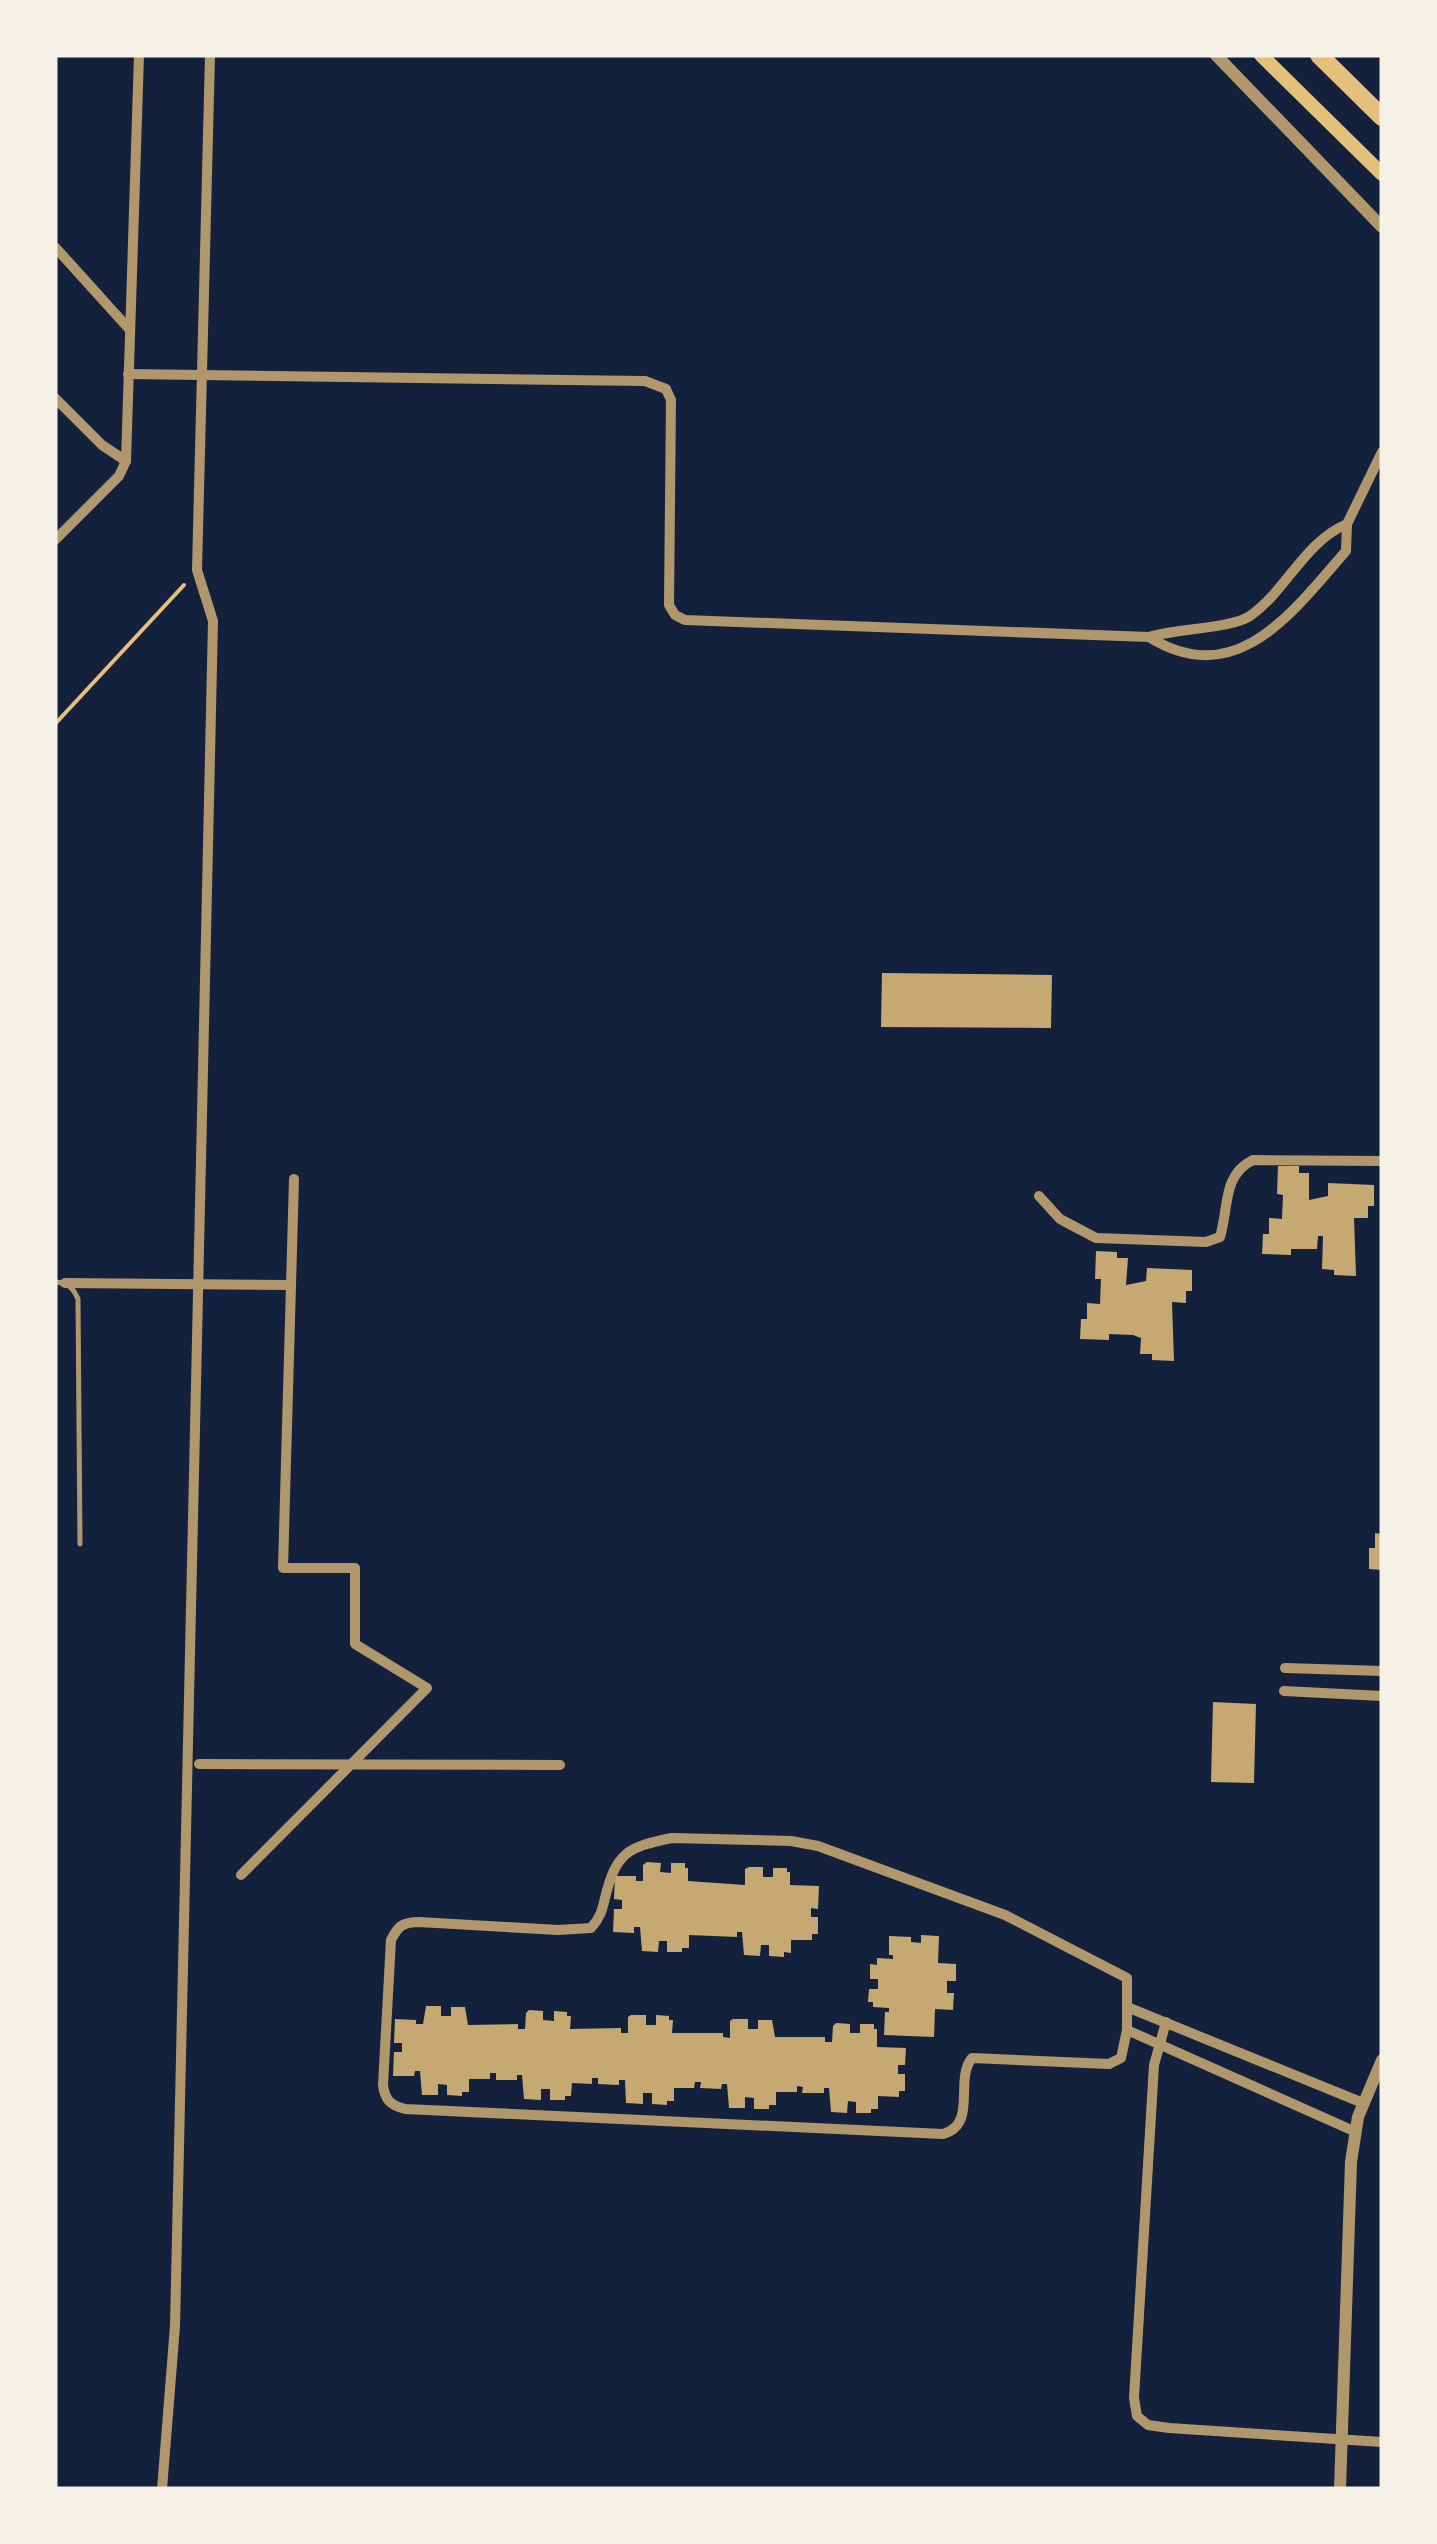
<svg xmlns="http://www.w3.org/2000/svg" width="1437" height="2544" font-family="'Crimson Pro',serif">
<style>
.building{fill:#c6a872}
.lines{fill:none;stroke-linecap:round;stroke-linejoin:round}
.path{stroke:#e5c07b;stroke-width:4}
.service{stroke:#b1986c;stroke-width:5}
.minor{stroke:#b1986c;stroke-width:10}
.tertiary{stroke:#b1986c;stroke-width:12}
.secondary{stroke:#e5c07b;stroke-width:14}
.trunk{stroke:#e5c07b;stroke-width:18}
</style>
<rect width="100%" height="100%" fill="#14213d"/>
<!-- building -->
<g class="building">
<polygon points="882,973 1052,975 1051,1028 881,1027"/>
<polygon points="1278,1166 1299,1166 1299,1173 1309,1173 1309,1200 1328,1196 1328,1183 1374,1185 1374,1206 1368,1206 1368,1218 1354,1218 1356,1276 1334,1275 1334,1270 1322,1269 1323,1236 1318,1236 1317,1249 1291,1249 1291,1255 1262,1254 1263,1234 1269,1234 1269,1218 1282,1219 1283,1195 1277,1194"/>
<polygon points="1096,1251 1117,1252 1117,1258 1128,1258 1126,1285 1146,1281 1147,1268 1192,1270 1192,1291 1186,1291 1186,1303 1172,1302 1174,1361 1152,1360 1152,1354 1140,1354 1141,1338 1133,1335 1109,1334 1109,1340 1080,1339 1081,1319 1087,1319 1087,1303 1100,1304 1101,1279 1095,1279"/>
<polygon points="1375,1533 1382,1534 1382,1570 1369,1569 1369,1548 1375,1548"/>
<polygon points="1213,1702 1256,1704 1254,1783 1211,1782"/>
<polygon points="647,1862 661,1863 660,1872 671,1873 671,1863 685,1863 685,1868 688,1868 688,1881 745,1885 745,1869 749,1867 763,1867 763,1877 773,1877 773,1868 787,1868 787,1872 790,1872 790,1885 819,1886 818,1909 811,1908 811,1917 818,1917 818,1934 812,1934 812,1940 791,1940 791,1953 784,1952 784,1957 769,1956 769,1945 761,1945 760,1956 744,1955 742,1932 737,1932 737,1937 689,1935 689,1948 682,1948 682,1952 667,1952 667,1941 659,1941 658,1952 642,1951 640,1927 634,1927 634,1933 613,1932 614,1909 622,1909 622,1900 614,1899 615,1876 636,1876 636,1881 643,1881 643,1865"/>
<polygon points="921,1935 939,1936 938,1963 956,1964 956,1981 947,1981 947,1993 954,1993 953,2010 935,2009 934,2037 884,2035 885,2012 889,2012 889,2008 873,2007 873,2002 868,2002 869,1989 878,1989 878,1979 870,1979 870,1964 877,1965 877,1958 893,1959 893,1955 889,1955 889,1936 911,1937 911,1942 921,1943"/>
<polygon points="426,2006 441,2006 441,2016 451,2016 451,2007 465,2007 468,2025 518,2024 518,2029 525,2029 526,2013 529,2010 543,2011 543,2020 554,2021 554,2011 567,2012 567,2016 571,2016 570,2029 621,2028 621,2033 628,2033 628,2017 631,2015 646,2015 646,2025 656,2025 656,2015 669,2016 669,2020 673,2020 672,2033 723,2033 723,2037 730,2038 730,2021 733,2019 748,2019 748,2029 758,2029 758,2020 772,2020 775,2037 825,2037 825,2042 832,2042 833,2026 836,2023 850,2024 850,2033 860,2033 860,2024 874,2024 874,2029 877,2029 877,2047 906,2048 905,2065 898,2065 898,2074 905,2074 905,2091 899,2091 899,2097 878,2096 878,2109 871,2109 871,2113 856,2113 856,2102 848,2101 847,2113 831,2112 829,2088 824,2088 824,2093 802,2093 803,2087 797,2086 797,2092 776,2092 776,2105 769,2105 769,2109 754,2109 754,2098 745,2097 745,2108 729,2108 727,2084 722,2084 721,2089 700,2088 701,2082 695,2082 694,2088 674,2088 674,2101 667,2101 667,2105 652,2104 652,2093 643,2093 643,2104 626,2103 625,2080 619,2080 619,2085 598,2084 598,2078 592,2078 592,2084 572,2083 571,2096 565,2096 565,2100 550,2100 550,2089 541,2089 541,2100 524,2099 522,2075 517,2075 517,2080 496,2080 496,2073 490,2073 490,2079 469,2079 469,2092 462,2092 462,2096 447,2095 447,2085 438,2084 438,2095 422,2095 420,2071 415,2071 414,2076 393,2076 394,2052 402,2052 402,2043 394,2043 395,2019 416,2020 416,2024 423,2024"/>
</g>
<g class="lines">
<!-- path -->
<polyline class="path" points="55,724 184,585"/>
<!-- service -->
<path class="service" d="M55,1282c13,1 18,5 23,17l2,245"/>
<!-- minor -->
<g class="minor">
<polyline points="55,247 130,330"/>
<path d="M128,374l517,7 21,8 5,11 -2,205 6,10 10,5 464,17c28,-9 81,-8 101,-21 37,-26 54,-74 97,-92"/>
<polyline points="55,398 102,445 126,461"/>
<polyline points="55,540 119,476 126,461 139,55"/>
<path d="M1149,637c88,55 144,-26 197,-86l1,-27 35,-72"/>
<path d="M1039,1196l21,23 36,19 110,4 14,-5c9,-29 2,-62 33,-77l129,1"/>
<polyline points="65,1283 291,1285"/>
<polyline points="1285,1668 1382,1671"/>
<polyline points="1284,1691 1382,1696"/>
<polyline points="199,1764 560,1765"/>
<path d="M672,1838l119,3 27,5 187,69 122,63v52l-6,28 -12,6 -137,-6c-18,22 6,66 -29,76l-538,-25c-15,-4 -20,-9 -22,-24l8,-145c7,-14 12,-18 28,-18l139,8 33,-2c9,-10 11,-17 14,-30 11,-45 22,-51 67,-60z"/>
<polyline points="241,1875 427,1688 355,1644 355,1568 283,1568 294,1179"/>
<polyline points="1127,2007 1363,2103"/>
<polyline points="1166,2022 1154,2065 1134,2398 1137,2416 1148,2425 1169,2428 1382,2442"/>
<polyline points="1127,2030 1356,2132"/>
<polyline points="162,2489 175,2326 213,621 197,570 210,55"/>
</g>
<!-- tertiary -->
<g class="tertiary">
<polyline points="1216,55 1382,227"/>
<polyline points="1340,2489 1351,2162 1358,2117 1382,2060"/>
</g>
<!-- secondary -->
<polyline class="secondary" points="1261,55 1382,174"/>
<!-- trunk -->
<polyline class="trunk" points="1319,55 1382,117"/>
</g>
<!-- border -->
<rect width="1437" height="2544" fill="none" stroke="#f6f1e7" stroke-width="115"/>
</svg>
